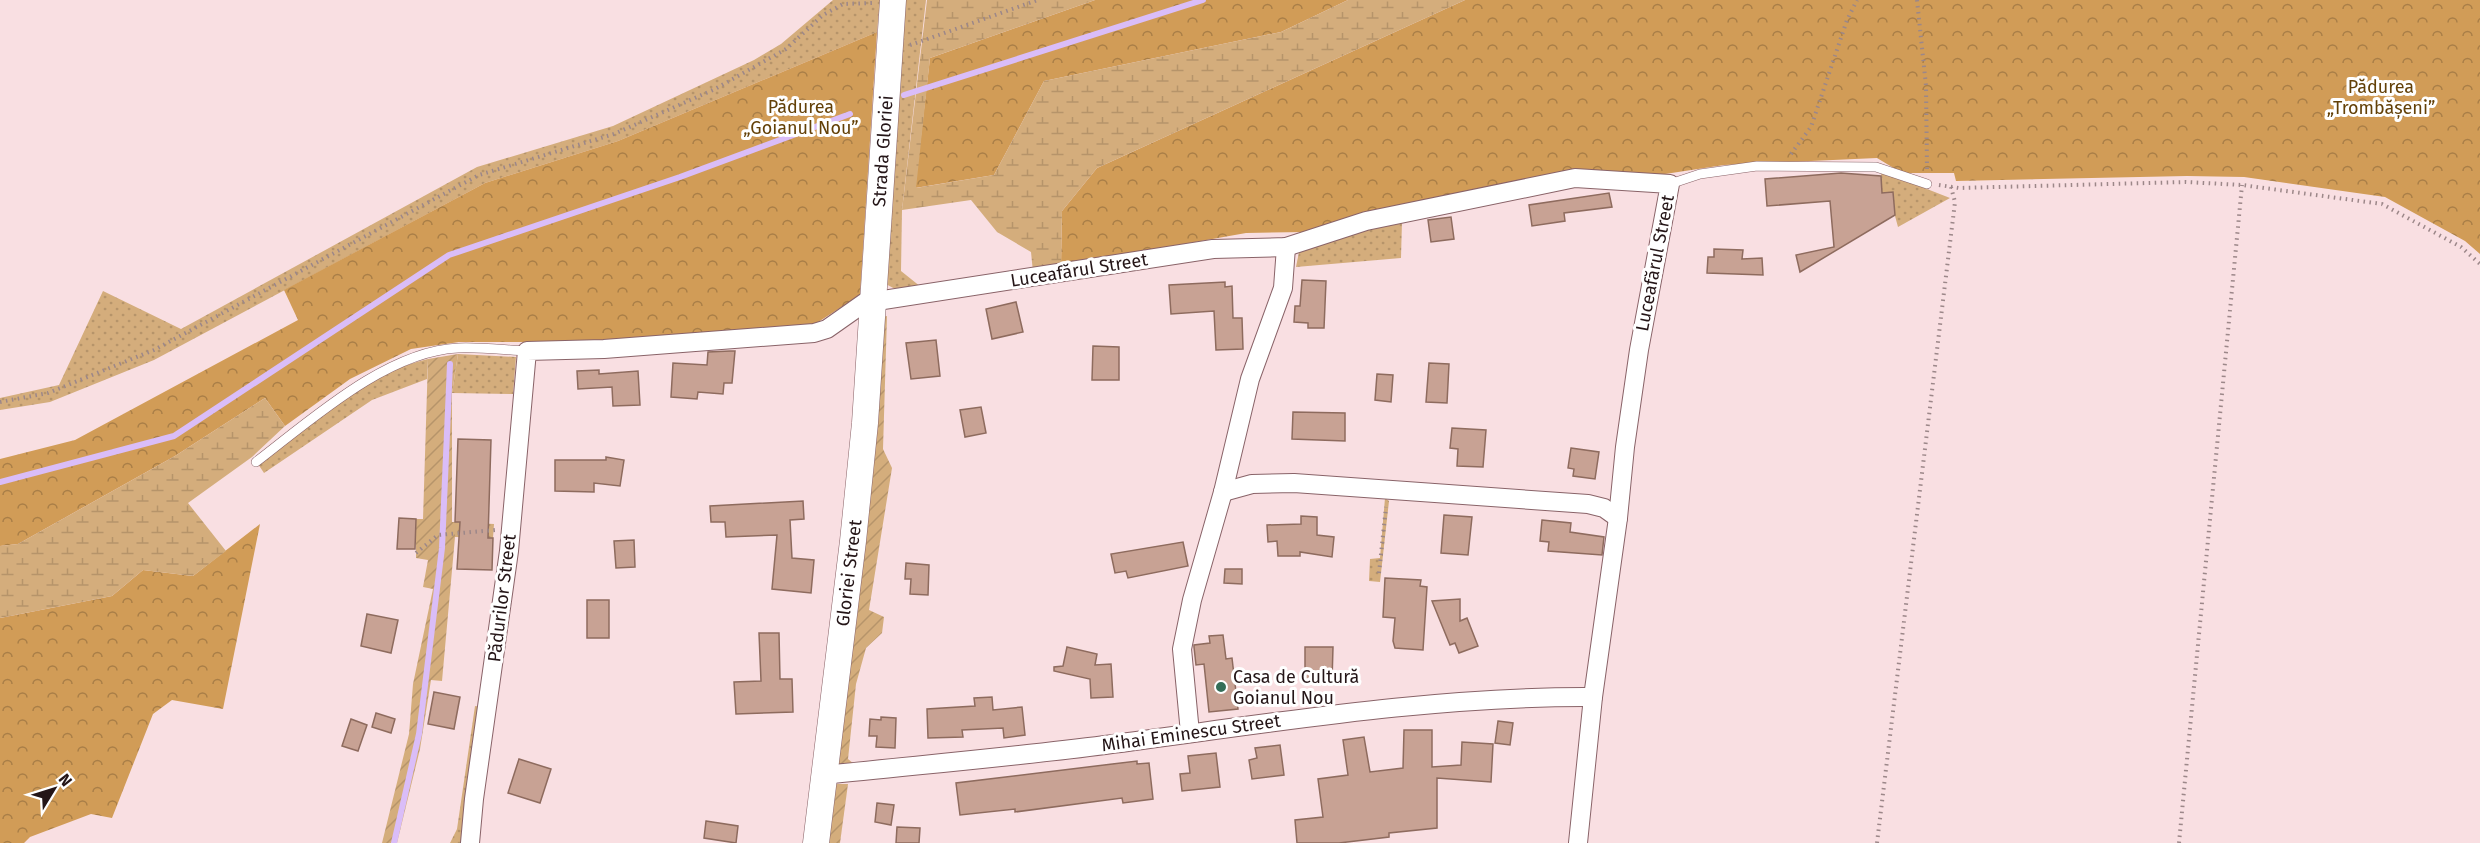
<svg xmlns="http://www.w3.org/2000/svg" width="2480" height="843" font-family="'Fira Sans',sans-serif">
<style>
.grass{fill:url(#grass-dots)}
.forest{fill:url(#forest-crowns)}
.wetland{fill:url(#wetland-marsh)}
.garden{fill:url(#garden-furrows)}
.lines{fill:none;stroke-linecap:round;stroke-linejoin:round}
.stream{stroke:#dabdf8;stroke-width:6}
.building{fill:#c8a294;stroke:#8e6b5e;stroke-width:1.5}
.lane-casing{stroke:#896368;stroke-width:10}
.street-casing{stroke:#896368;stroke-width:20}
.secondary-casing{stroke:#896368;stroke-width:27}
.path{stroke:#9c8789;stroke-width:4;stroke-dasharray:1.5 4.5;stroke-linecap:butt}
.lane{stroke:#fff;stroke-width:9}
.street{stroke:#fff;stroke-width:18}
.secondary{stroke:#fff;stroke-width:26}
.poi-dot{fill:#346e58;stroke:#fff;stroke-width:2}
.labels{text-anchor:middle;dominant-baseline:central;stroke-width:6;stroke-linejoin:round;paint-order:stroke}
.park-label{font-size:18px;fill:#634007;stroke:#fff}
.street-label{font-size:18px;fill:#241517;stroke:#fff}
.poi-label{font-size:18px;fill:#241517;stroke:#fff;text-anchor:start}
</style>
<defs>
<pattern id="grass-dots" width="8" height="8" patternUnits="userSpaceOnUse" patternTransform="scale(1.5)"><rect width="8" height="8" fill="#d4ad7c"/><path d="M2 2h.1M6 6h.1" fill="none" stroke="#b6946a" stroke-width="1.8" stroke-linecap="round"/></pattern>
<pattern id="forest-crowns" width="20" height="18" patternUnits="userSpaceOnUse" patternTransform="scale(1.5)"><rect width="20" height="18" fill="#d19c57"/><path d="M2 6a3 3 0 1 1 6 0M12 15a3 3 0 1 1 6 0" fill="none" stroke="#a97e47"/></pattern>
<pattern id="wetland-marsh" width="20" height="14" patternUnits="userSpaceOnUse" patternTransform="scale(1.5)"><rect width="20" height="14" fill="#d4ad7c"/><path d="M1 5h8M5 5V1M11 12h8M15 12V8" fill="none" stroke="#b6946a"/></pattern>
<pattern id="garden-furrows" width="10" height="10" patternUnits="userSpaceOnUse" patternTransform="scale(1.5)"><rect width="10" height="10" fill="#d4ad7c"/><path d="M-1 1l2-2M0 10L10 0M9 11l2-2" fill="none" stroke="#b6946a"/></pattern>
</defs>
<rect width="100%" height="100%" fill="#f9dfe2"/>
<!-- grass -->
<g class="grass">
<polygon points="833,0 880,0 877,32 618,141 485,183 154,360 50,402 0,410 0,398 59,385 103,291 181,329 477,167 613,126 754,60 781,44"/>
<polygon points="903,0 926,0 902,210 901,271 921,287 897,290 882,282"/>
<polygon points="1881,171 1950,198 1898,227 1895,216 1893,193 1882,193"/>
<polygon points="1402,221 1401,258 1296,267 1300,247"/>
<polygon points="458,354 516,357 513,394 452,393"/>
<path d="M428,359l-1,20 -55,21 -108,73 -6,-9c50,-37 109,-92 170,-105z"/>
<polygon points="1385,498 1389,501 1380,582 1369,581 1370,559 1380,558"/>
<polygon points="455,522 494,524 493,538 455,537"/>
<polygon points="475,706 482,707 465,843 450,843 457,829"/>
</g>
<!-- forest -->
<g class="forest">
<polygon points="1095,0 1348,0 1281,32 1044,81 994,175 915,188 930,58"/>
<polygon points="1465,0 2480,0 2480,254 2465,241 2385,197 2244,177 2187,176 1956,181 1954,173 1902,173 1877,158 1724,165 1652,176 1577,172 1306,232 1246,233 1061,266 1062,211 1097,168"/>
<polygon points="877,32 860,295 812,326 602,342 459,342 411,349 350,379 285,426 265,398 175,456 18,544 0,546 0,459 75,440 298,320 284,290 485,183 618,141"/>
<polygon points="260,524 223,709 172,700 153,714 112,818 91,814 30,837 24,843 0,843 0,618 112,596 143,570 193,576"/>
</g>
<!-- wetland -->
<g class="wetland">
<polygon points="927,0 1095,0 930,58 916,188 994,175 1044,81 1281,32 1348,0 1465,0 1097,168 1062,211 1061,266 1033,272 1031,252 997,232 971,200 902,210"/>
<polygon points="265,398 285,426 252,457 188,503 226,551 193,576 143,570 112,596 0,618 0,546 18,544 175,456"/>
</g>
<!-- garden -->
<g class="garden">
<polygon points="887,316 883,449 892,468 869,610 884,617 882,633 866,648 856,684 848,759 854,764 839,765 836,758 882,317"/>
<polygon points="458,354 452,393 452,522 455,522 455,537 442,681 431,680 420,749 397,843 382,843 409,734 413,684 433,589 423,587 428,560 416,558 416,519 423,519 428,359"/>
<polygon points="834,784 848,784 840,843 827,843"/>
</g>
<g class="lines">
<!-- stream -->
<g class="stream">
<polyline points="904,95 1203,0"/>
<polyline points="0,482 174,436 449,255 680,177 850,114"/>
<polyline points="394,843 419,734 442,548 450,364"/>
</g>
</g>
<!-- building -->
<g class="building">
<polygon points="1841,173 1881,176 1882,193 1893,192 1895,215 1800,272 1796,255 1834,247 1830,201 1767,206 1765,179"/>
<polygon points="1609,193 1612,207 1564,213 1565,221 1532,226 1529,205"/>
<polygon points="1451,217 1454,239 1431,242 1428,220"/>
<polygon points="1714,249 1743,250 1742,259 1762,258 1763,275 1707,273 1708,257 1714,257"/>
<polygon points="1302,280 1326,281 1324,328 1308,328 1308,323 1294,322 1295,306 1300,306"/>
<polygon points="1225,282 1225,287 1232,286 1233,318 1242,318 1243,349 1216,350 1214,311 1171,314 1169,285"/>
<polygon points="1016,302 1023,332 992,339 986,309"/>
<polygon points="936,340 940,376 911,379 906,343"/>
<polygon points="1093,346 1119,347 1119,380 1092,380"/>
<polygon points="730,351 735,351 732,383 724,383 723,394 698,392 697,399 671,397 673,363 707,365 708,352"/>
<polygon points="1429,363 1449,364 1447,403 1426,402"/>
<polygon points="599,370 599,374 638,371 640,405 613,406 612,387 578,389 577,371"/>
<polygon points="1377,374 1393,375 1391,402 1375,400"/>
<polygon points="981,407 986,433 965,437 960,410"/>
<polygon points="1293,412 1345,413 1345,441 1292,439"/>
<polygon points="1452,428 1486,430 1483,467 1457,466 1458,449 1450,448"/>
<polygon points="458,439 491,440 488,538 493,538 492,570 457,569 460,522 455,522"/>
<polygon points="1571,448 1599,452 1595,479 1573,476 1574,469 1568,468"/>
<polygon points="606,457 624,460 620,486 594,483 594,492 555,491 555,460 606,460"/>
<polygon points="803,501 804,519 790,520 792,558 814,560 811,593 772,589 777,535 726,537 725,522 711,522 710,506"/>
<polygon points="1444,515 1472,517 1468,555 1441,553"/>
<polygon points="1301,516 1317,517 1317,535 1334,537 1332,557 1300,552 1300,556 1278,556 1277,541 1268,542 1267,525 1301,524"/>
<polygon points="399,518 416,519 415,549 397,549"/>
<polygon points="1542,520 1571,523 1570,532 1604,537 1602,555 1548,551 1549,542 1540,541"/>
<polygon points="634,540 635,567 616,568 614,541"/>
<polygon points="1183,542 1188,566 1128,578 1126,571 1115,573 1111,554"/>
<polygon points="906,563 929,565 928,595 910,594 911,579 905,579"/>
<polygon points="1225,569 1242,569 1242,584 1224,583"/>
<polygon points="1385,578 1421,580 1420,586 1427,587 1423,650 1395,648 1393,641 1395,618 1383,617"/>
<polygon points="1460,599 1460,621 1467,618 1478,646 1459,653 1455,643 1450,645 1432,601"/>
<rect x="587" y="600" width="22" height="38"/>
<polygon points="367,614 398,620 391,653 361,646"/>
<polygon points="759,633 779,633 780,679 792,679 793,712 736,714 734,682 761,681"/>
<polygon points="1223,635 1226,659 1232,658 1238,709 1209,712 1204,664 1196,665 1194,647 1194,645 1210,643 1209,636"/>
<polygon points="1067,647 1097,654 1095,665 1111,664 1113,697 1091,698 1090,679 1054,671 1054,667 1063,666"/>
<polygon points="1305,647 1333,647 1332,681 1305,680"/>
<polygon points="434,692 460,697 454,729 428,724"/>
<polygon points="992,697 993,710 1022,707 1025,735 1004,738 1003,728 962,730 963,737 928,738 927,709 975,706 974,698"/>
<polygon points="376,713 395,719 391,733 372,727"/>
<polygon points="881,717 896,718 895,748 876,747 877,736 869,736 870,719 881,720"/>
<polygon points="351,719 367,725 358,751 342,746"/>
<polygon points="1498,721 1513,723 1510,745 1495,743"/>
<polygon points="1404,730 1432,730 1432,767 1461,765 1462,742 1493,744 1491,782 1437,778 1437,828 1389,833 1389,837 1339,843 1297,843 1295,820 1323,817 1318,779 1348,775 1343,740 1364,737 1370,772 1403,768"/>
<polygon points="1280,745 1284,775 1252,779 1249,760 1257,758 1255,748"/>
<polygon points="1216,753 1220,787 1182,791 1180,774 1190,773 1188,756"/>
<polygon points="519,759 551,769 540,803 508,793"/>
<polygon points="1137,761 1137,764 1149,763 1153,799 1123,803 1122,798 1015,812 1015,809 960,815 956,783"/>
<polygon points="877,803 894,805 891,825 875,822"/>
<polygon points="706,821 738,826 736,843 704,838"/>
<polygon points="897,827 920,828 919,843 896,843"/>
</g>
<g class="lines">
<defs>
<g id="lane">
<polyline points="1670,184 1700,174 1757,166 1876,167 1927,184"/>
<path d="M256,462c55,-42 131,-111 202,-114 23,-1 46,2 69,3"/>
</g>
<g id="street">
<polyline points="1223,492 1252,484 1294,483 1588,504 1604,508 1618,518"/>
<polyline points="1190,733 1182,649 1192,600 1223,492 1250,379 1283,288 1286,247"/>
<path d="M824,775c94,-10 188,-18 281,-30 162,-21 324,-49 488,-48"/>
<polyline points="470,843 474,799 509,551 527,351 604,349 814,333 827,329 864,303 1213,249 1286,247 1366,221 1575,178 1670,184 1639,350 1625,447 1618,518 1593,697 1578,843"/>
</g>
<polyline id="secondary" points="816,843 853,541 865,423 893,0"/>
</defs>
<!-- lane casing -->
<use href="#lane" class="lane-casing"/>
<!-- street casing -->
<use href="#street" class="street-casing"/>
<!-- secondary casing -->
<use href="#secondary" class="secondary-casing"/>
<!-- path -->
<g class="path">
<polyline points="1917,0 1926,86 1927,170"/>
<polyline points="910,45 1038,0"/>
<polyline points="1791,154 1811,127 1847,20 1857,0"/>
<polyline points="1939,185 1959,188 2186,182 2242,185 2382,204 2461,247 2480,264"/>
<polyline points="0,402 48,393 154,350 479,175 614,134 715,89 786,49 823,15 843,4 872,3"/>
<polyline points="416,553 438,535 495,530"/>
<polyline points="1379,573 1386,507"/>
<polyline points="1877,843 1955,202 1951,187"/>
<polyline points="2179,843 2242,185"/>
</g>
<!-- lane -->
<use href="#lane" class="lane"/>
<!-- street -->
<use href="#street" class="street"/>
<!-- secondary -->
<use href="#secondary" class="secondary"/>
</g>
<!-- markers -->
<circle class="poi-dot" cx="1221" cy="687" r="6"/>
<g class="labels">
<!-- park labels -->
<g class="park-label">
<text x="2381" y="87">Pădurea<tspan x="2381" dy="21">„Trombășeni”</tspan></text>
<text x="801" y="107">Pădurea<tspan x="801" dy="21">„Goianul Nou”</tspan></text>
</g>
<!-- street labels -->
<g class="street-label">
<text transform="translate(883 151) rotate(-86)">Strada Gloriei</text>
<text transform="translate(1655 263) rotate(-79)">Luceafărul Street</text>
<text transform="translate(1079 270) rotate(-9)">Luceafărul Street</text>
<text transform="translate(849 573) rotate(-83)">Gloriei Street</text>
<text transform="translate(502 598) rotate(-83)">Pădurilor Street</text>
<text transform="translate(1191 733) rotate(-8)">Mihai Eminescu Street</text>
</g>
<!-- poi labels -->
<g class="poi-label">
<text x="1233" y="677">Casa de Cultură<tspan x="1233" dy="21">Goianul Nou</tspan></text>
</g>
</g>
<!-- north arrow -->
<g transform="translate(54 789) rotate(52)" stroke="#ffffff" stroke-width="4.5" paint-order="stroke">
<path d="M0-4.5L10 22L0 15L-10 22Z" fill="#241517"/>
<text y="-9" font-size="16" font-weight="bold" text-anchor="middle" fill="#241517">N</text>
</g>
</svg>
